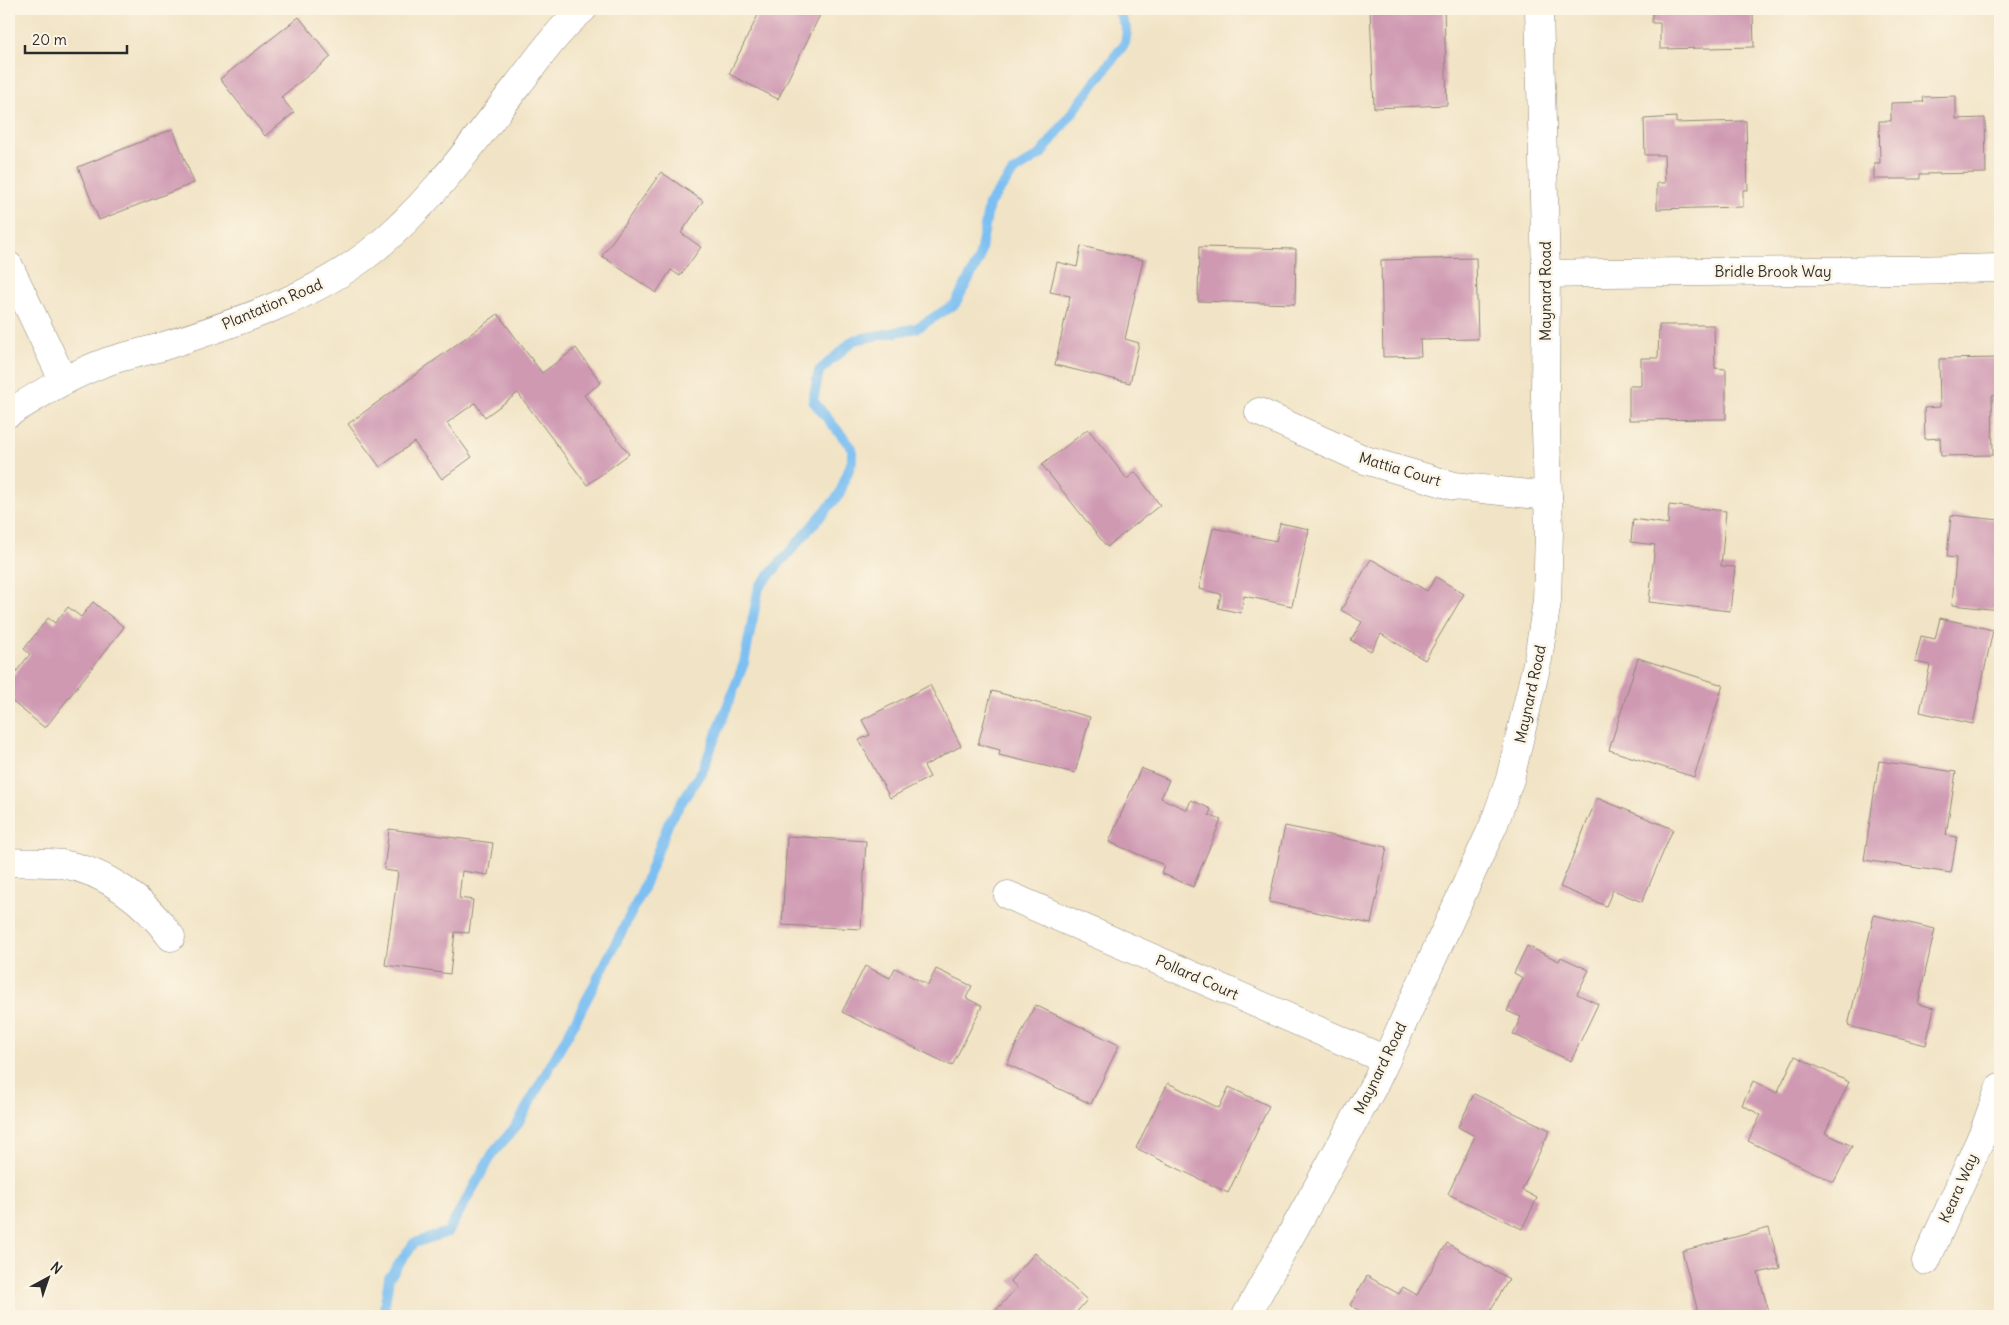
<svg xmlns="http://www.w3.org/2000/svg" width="2009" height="1325" font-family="Delius,sans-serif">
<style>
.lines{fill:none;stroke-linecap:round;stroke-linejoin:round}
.stream{stroke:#7cbff2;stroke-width:10}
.building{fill:#cf99b2}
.street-casing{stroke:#8e8778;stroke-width:29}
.street{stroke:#fff;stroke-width:28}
.labels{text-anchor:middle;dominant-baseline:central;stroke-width:5;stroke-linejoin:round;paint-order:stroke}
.street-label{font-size:15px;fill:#2b2b2b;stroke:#fcf5e5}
</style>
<rect width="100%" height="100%" fill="#fcf5e5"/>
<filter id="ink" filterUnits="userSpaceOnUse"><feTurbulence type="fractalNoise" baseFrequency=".02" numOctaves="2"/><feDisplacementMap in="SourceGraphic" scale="10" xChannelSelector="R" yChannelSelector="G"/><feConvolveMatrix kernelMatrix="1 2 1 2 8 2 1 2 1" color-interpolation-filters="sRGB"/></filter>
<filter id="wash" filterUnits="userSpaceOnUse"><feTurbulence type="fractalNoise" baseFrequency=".0096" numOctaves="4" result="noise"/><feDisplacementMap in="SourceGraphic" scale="20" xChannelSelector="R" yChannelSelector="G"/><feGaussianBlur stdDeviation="1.12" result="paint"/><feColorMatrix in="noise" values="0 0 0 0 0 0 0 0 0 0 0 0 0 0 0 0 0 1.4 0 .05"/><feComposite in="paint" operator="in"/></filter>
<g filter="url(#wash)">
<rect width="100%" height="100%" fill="#f1e3c5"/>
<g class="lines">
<!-- stream -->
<polyline class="stream" points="383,1316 389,1278 414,1243 448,1232 493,1153 517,1125 576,1020 640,896 669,822 703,769 744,663 759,587 839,495 852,461 852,448 813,401 819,371 854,340 917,328 955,304 979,260 989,204 1013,172 1041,154 1125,43 1127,31 1118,9"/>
</g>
<g id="blocks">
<!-- building -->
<g class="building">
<polygon points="761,9 823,9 778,99 729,74"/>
<polygon points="1370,9 1444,9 1447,105 1374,108"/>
<polygon points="1652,9 1738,9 1738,12 1753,12 1754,47 1660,49 1660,23 1652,23"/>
<polygon points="299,17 331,57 281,97 294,113 265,136 220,79"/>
<polygon points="1956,96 1956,119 1985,118 1986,173 1920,174 1920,179 1874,179 1874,163 1880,163 1879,121 1891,121 1891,103 1924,102 1923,97"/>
<polygon points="1676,117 1676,123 1746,121 1748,190 1743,190 1743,207 1657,209 1657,183 1665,183 1664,155 1645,155 1644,119"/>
<polygon points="173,129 194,183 99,220 78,167"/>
<polygon points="661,172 703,201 681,233 701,247 680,276 671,270 656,293 602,256"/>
<polygon points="1081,246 1143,260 1125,339 1139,343 1130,383 1055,365 1070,296 1050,292 1057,262 1077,267"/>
<polygon points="1199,247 1296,249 1295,304 1198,301"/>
<polygon points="1476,258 1478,339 1420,340 1421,356 1383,357 1381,260"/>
<polygon points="498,314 542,373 576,348 601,383 584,395 629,454 587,485 518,393 485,417 475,403 447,423 472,457 442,479 414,442 380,467 348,424"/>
<polygon points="1659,325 1714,325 1715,368 1726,369 1726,419 1629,420 1629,386 1641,386 1641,358 1658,358"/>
<polygon points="2000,358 2000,395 1992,396 1993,455 1941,456 1940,438 1925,439 1924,408 1940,407 1939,359"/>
<polygon points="1088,429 1127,479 1135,472 1160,505 1107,547 1042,465"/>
<polygon points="1669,505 1726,511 1721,566 1735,567 1730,611 1649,602 1655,545 1631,542 1633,519 1668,524"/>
<polygon points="1951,515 2000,520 2000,610 1952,605 1956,558 1947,557"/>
<polygon points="1280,523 1309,529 1292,606 1244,596 1241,613 1218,608 1221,594 1199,589 1213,528 1276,541"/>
<polygon points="1371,559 1427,591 1436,577 1464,594 1425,660 1381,634 1371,651 1351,640 1362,622 1341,610"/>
<polygon points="93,602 124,627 45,728 9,699 9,681 30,654 24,649 48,618 55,623 68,607 81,617"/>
<polygon points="1940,618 1993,630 1973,724 1920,712 1930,665 1915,662 1921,636 1935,639"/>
<polygon points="1638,658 1723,685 1694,777 1609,750"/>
<polygon points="930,685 961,746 924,766 930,777 890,798 859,740 870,735 862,720"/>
<polygon points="992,691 1090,717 1075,773 999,755 1000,750 978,744"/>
<polygon points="1879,761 1956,772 1946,835 1957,837 1951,873 1864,860"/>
<polygon points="1141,768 1169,780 1161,798 1187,810 1191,800 1211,809 1209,815 1221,820 1193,887 1161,873 1164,865 1109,842"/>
<polygon points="1597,798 1673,829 1642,902 1613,890 1606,906 1560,887"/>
<polygon points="1285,826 1387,847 1371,924 1269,902"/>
<polygon points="389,829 493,843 488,875 462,871 459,898 473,900 469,933 455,932 450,974 385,965 398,872 384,870"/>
<polygon points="787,836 866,841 861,929 782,925"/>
<polygon points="1874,915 1935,929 1918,1004 1934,1008 1926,1045 1848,1026"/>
<polygon points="1527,946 1559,961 1561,957 1589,970 1577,994 1598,1004 1571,1061 1513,1034 1521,1017 1507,1011 1523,978 1514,973"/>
<polygon points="865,966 890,978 895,968 928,985 936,969 972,986 966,998 982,1006 952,1066 842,1012"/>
<polygon points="1035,1005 1119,1045 1091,1104 1007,1064"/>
<polygon points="1795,1056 1849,1082 1825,1133 1852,1146 1834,1182 1748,1141 1761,1115 1742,1105 1753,1081 1777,1093"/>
<polygon points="1168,1083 1219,1108 1229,1087 1269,1106 1228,1193 1136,1148"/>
<polygon points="1474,1094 1550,1130 1522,1190 1537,1198 1522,1229 1448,1194 1475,1136 1458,1127"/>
<polygon points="1769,1228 1780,1268 1758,1273 1770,1316 1699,1316 1682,1251"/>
<polygon points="1447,1243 1509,1279 1487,1316 1369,1316 1350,1305 1367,1276 1399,1294 1403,1287 1417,1295"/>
<polygon points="1035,1253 1087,1300 1073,1316 991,1316 1017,1287 1010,1281"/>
</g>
</g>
</g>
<g filter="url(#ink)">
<use href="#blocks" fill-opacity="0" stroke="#8e8778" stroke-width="1"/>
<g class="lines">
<defs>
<g id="street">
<polyline points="9,266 63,380"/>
<path d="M1546,274c151,-3 303,-2 454,-6"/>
<polyline points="1259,412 1365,460 1454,486 1548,496"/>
<path d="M9,413c33,-20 63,-39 100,-52 18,-6 37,-9 55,-15 69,-22 151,-49 209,-96 57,-46 99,-106 144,-164 21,-27 40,-55 66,-77"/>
<path d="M9,862c17,1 36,0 53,2 44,7 84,38 109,73"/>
<polyline points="1008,895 1386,1060"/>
<polyline points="1926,1261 1984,1131 2000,1087"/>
<polyline points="1246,1316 1374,1085 1386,1060 1494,824 1510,779 1538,659 1547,601 1549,531 1545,396 1546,274 1539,9"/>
</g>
</defs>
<!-- street casing -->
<use href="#street" class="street-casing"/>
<!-- street -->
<use href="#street" class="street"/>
</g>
</g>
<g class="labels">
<!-- street labels -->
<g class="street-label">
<text x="1773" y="271">Bridle Brook Way</text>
<text transform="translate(1545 291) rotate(-90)">Maynard Road</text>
<text transform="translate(272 304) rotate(-23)">Plantation Road</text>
<text transform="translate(1400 469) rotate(17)">Mattia Court</text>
<text transform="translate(1530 694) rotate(-78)">Maynard Road</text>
<text transform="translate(1197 977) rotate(24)">Pollard Court</text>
<text transform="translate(1380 1068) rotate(-64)">Maynard Road</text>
<text transform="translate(1958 1188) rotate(-66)">Keara Way</text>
</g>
</g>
<!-- margin -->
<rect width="2009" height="1325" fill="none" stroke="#fcf5e5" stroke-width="30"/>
<!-- north arrow -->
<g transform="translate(48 1278) rotate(40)" stroke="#fcf5e5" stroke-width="4" paint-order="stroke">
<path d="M0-4L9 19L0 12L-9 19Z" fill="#2b2b2b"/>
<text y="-8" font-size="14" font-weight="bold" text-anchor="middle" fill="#2b2b2b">N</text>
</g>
<!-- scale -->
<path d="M25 45v8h102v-8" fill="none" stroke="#2b2b2b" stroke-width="2.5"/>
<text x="32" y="45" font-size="15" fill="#2b2b2b" stroke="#fcf5e5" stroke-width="4" paint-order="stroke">20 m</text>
</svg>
